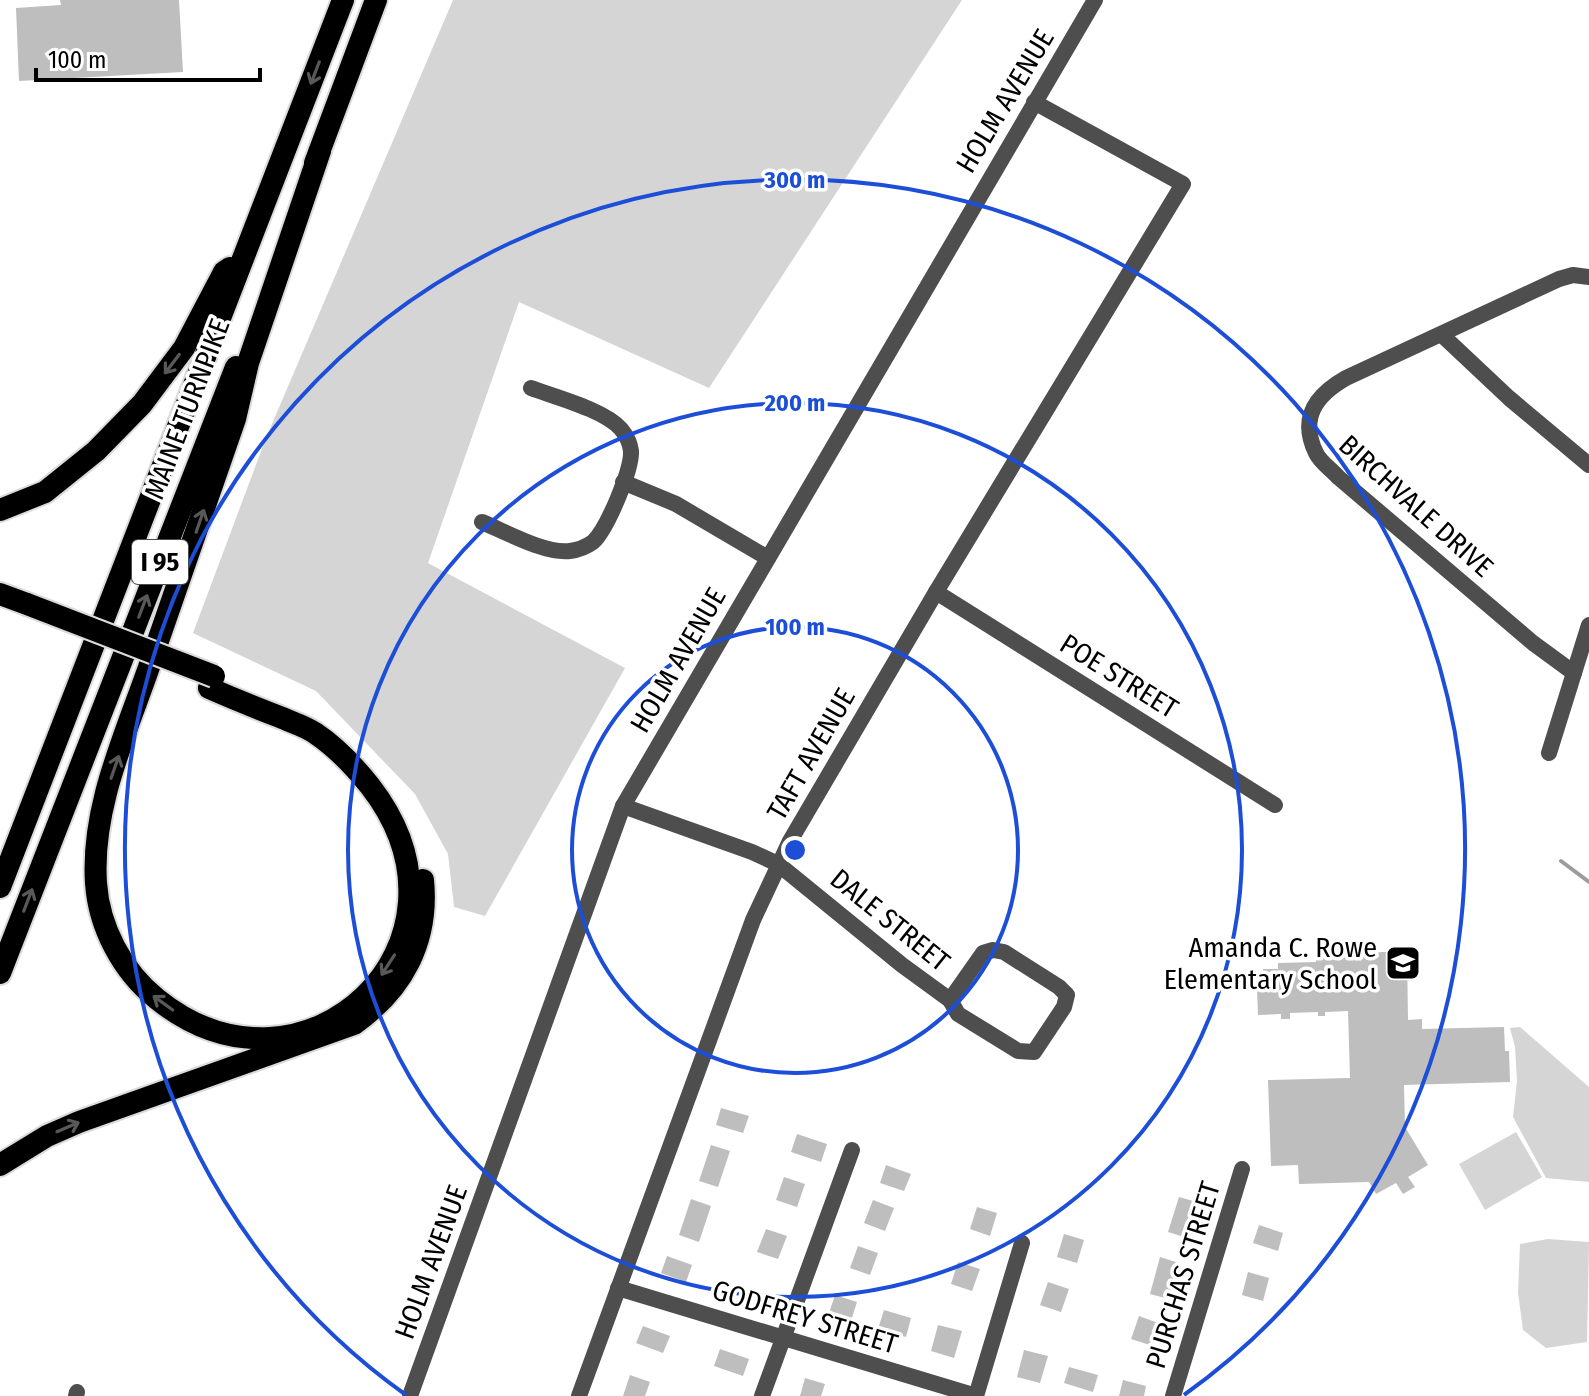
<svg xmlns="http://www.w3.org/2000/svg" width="1589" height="1396" font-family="'Fira Sans Condensed',sans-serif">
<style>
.green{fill:#d5d5d5}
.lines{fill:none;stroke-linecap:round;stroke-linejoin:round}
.stream{stroke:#9c9c9c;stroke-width:4}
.building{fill:#bebebe}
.highway-casing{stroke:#dbdbdb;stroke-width:26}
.minor{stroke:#4e4e4e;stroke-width:16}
.highway{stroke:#000;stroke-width:22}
.highway-bridge-casing{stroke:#dbdbdb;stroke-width:26;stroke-linecap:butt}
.highway-bridge{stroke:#000;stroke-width:22}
.oneway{stroke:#595959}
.ring{fill:none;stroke:#1d4ed8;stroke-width:4}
.labels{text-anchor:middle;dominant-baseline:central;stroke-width:7;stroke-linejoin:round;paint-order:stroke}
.shield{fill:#fff;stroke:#4c4c4c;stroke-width:2}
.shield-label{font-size:26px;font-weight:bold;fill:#000}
.street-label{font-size:28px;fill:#000;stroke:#fff}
.poi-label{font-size:28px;fill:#000;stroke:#fff;text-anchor:end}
.centre{fill:#1d4ed8;stroke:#fff;stroke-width:4}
.ring-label{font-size:24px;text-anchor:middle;font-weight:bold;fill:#1d4ed8;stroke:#fff;stroke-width:7;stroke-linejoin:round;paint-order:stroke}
</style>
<rect width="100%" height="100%" fill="#fff"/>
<!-- green -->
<g class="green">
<polygon points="453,0 962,0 709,388 519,302 428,563 625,668 485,916 454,907 448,854 415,794 316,691 193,633 266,438"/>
<polygon points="1520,1027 1589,1087 1589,1182 1546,1178 1513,1117 1517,1081 1515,1047 1510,1028"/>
<polygon points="1516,1132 1542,1177 1485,1210 1459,1164"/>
<polygon points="1548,1239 1589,1242 1587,1342 1546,1348 1523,1330 1518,1293 1520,1244"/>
</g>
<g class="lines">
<!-- stream -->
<polyline class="stream" points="1561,861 1589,882"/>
</g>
<!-- building -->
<g class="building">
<polygon points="60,0 179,0 183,72 19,81 16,8 61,5"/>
<polygon points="1407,951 1408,1020 1422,1019 1422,1029 1504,1027 1505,1051 1509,1051 1510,1082 1404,1085 1405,1127 1428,1165 1408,1177 1415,1187 1403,1194 1396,1183 1376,1194 1369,1182 1299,1184 1298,1165 1271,1166 1268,1080 1350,1078 1348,1011 1325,1012 1325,1016 1318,1016 1318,1012 1290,1013 1290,1019 1281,1019 1281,1014 1258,1015 1257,988 1263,988 1263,969 1278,969 1278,963 1316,962 1316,955"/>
<polygon points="721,1108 749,1116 743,1133 716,1125"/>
<polygon points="797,1134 827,1144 821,1162 791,1152"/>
<polygon points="711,1145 730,1151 718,1187 699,1181"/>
<polygon points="886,1165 911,1174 904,1191 880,1183"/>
<polygon points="784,1177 805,1184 797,1207 776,1200"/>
<polygon points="1179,1197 1197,1202 1187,1238 1168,1232"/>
<polygon points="691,1199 711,1206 699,1242 679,1235"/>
<polygon points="873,1200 894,1208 885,1231 864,1223"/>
<polygon points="977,1207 997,1213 990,1236 970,1229"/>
<polygon points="1259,1225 1283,1233 1278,1251 1253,1243"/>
<polygon points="766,1229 787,1236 778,1259 757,1252"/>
<polygon points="1064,1234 1084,1240 1077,1263 1057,1257"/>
<polygon points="858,1246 878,1253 870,1275 850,1268"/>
<polygon points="667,1256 692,1265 686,1282 661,1273"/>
<polygon points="1160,1257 1179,1263 1169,1299 1150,1294"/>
<polygon points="958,1262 980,1269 972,1291 951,1284"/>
<polygon points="1248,1272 1269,1278 1263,1301 1242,1295"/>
<polygon points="1048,1282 1069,1289 1061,1312 1040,1305"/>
<polygon points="835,1295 857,1302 850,1324 828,1316"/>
<polygon points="884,1310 911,1318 906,1337 878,1329"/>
<polygon points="1139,1316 1161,1324 1153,1346 1131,1339"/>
<polygon points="938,1325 962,1331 954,1358 931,1351"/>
<polygon points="643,1326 670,1336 663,1353 636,1343"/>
<polygon points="720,1349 749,1359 743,1376 714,1366"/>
<polygon points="1024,1350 1048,1356 1040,1383 1017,1377"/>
<polygon points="1069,1367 1098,1375 1093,1392 1064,1383"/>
<polygon points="630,1375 650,1382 645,1396 623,1396"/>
<polygon points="805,1378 825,1384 821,1396 800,1396"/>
<polygon points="1123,1380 1146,1386 1144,1396 1119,1396"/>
</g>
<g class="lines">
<defs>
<g id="highway">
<polyline points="315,163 376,0"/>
<polyline points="0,510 45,492 96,451 142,404 184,348 224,272 230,268"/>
<polyline points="0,594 27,604"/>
<path d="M209,688c23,10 47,20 71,29 11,5 25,9 35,16 21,14 39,33 55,53 122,157 -65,332 -213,213 -35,-28 -58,-72 -61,-116 -5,-75 29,-147 53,-216 29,-83 58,-166 86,-248l13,-56 72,-212"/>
<polyline points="0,887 343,0"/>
<polyline points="0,973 236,367"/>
<path d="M0,1165l47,-29 32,-14 275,-98c49,-35 75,-83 69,-144"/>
</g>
</defs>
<!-- highway casing -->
<use href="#highway" class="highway-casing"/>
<!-- minor -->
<g class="minor">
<polyline points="1442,335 1509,398 1589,465"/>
<polyline points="623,482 676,504 768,558"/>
<path d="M482,522c24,10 63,32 88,29 8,-1 16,-4 23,-9 14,-13 39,-72 38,-91 -1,-8 -5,-16 -10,-22 -16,-19 -66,-32 -90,-41"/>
<polyline points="936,592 1275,805"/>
<path d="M1574,673l-41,-30 -195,-166c-6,-7 -18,-15 -22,-24 -17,-35 0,-58 30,-75l213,-99 14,-4 16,2"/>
<polyline points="1549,753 1589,625"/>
<polyline points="623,806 752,852 778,864 902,965 950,1000"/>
<polygon points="993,950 1004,952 1059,987 1067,995 1064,1007 1034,1052 1018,1051 958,1014 950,1000 983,953"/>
<polyline points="618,1288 976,1396"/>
<polyline points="76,1396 77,1392"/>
<polyline points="410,1396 623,806 1095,0"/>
<polyline points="579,1396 753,920 790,841 936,592 1183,184 1034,102"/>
<polyline points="762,1396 852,1150"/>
<polyline points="976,1396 1022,1243"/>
<polyline points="1173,1396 1242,1169"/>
</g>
<!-- highway -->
<use href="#highway" class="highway"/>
<defs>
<polyline id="highway-bridge" points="27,604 214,676"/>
</defs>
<!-- highway-bridge casing -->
<use href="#highway-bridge" class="highway-bridge-casing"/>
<!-- highway-bridge -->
<use href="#highway-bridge" class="highway-bridge"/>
</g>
<!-- one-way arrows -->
<defs><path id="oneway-shaft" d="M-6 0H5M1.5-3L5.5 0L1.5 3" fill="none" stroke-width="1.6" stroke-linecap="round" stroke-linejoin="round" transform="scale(2)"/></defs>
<g class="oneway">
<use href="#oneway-shaft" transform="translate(315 73) rotate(111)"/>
<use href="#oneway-shaft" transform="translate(172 364) rotate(127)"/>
<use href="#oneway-shaft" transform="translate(200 521) rotate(-71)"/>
<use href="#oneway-shaft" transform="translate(143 606) rotate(-69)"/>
<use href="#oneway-shaft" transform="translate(115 767) rotate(-71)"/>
<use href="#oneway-shaft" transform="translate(28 900) rotate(-69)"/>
<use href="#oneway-shaft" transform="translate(388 965) rotate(123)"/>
<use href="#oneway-shaft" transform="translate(163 1003) rotate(-144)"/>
<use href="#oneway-shaft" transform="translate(68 1127) rotate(-23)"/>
</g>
<!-- distance rings -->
<g class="ring">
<circle cx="795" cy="850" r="223"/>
<circle cx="795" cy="850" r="447"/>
<path d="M406 1395A670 670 0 1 1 1184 1395"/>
</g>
<!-- icons -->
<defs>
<symbol id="school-square" viewBox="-11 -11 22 22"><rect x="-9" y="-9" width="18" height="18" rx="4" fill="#000" stroke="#fff"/><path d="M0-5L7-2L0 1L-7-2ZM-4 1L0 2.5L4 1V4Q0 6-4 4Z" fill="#fff"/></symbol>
</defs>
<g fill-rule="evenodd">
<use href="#school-square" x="1383" y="943" width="40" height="40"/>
</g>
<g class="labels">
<!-- shield labels -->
<rect class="shield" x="132" y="540" width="56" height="44" rx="6"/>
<g class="shield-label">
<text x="160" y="562">I 95</text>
</g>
<!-- street labels -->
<g class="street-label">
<text transform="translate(1005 101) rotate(-59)">HOLM AVENUE</text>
<text transform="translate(187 409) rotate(-69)">MAINE TURNPIKE</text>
<text transform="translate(1416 506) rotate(42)">BIRCHVALE DRIVE</text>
<text transform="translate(678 660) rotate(-60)">HOLM AVENUE</text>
<text transform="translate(1119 676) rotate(32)">POE STREET</text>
<text transform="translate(811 754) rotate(-60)">TAFT AVENUE</text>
<text transform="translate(890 920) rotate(39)">DALE STREET</text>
<text transform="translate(431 1262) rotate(-70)">HOLM AVENUE</text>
<text transform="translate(1183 1275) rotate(-73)">PURCHAS STREET</text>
<text transform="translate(805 1317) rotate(17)">GODFREY STREET</text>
</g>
<!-- poi labels -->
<g class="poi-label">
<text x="1377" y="947">Amanda C. Rowe<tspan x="1377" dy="32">Elementary School</tspan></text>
</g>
</g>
<circle cx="795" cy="850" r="12" class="centre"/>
<g class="ring-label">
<text x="795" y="188">300 m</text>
<text x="795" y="411">200 m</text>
<text x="795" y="635">100 m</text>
</g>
<!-- scale -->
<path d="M36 68v12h224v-12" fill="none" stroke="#000000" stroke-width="4"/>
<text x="48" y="68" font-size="24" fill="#000000" stroke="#ffffff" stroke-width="6" paint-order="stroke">100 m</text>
</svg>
